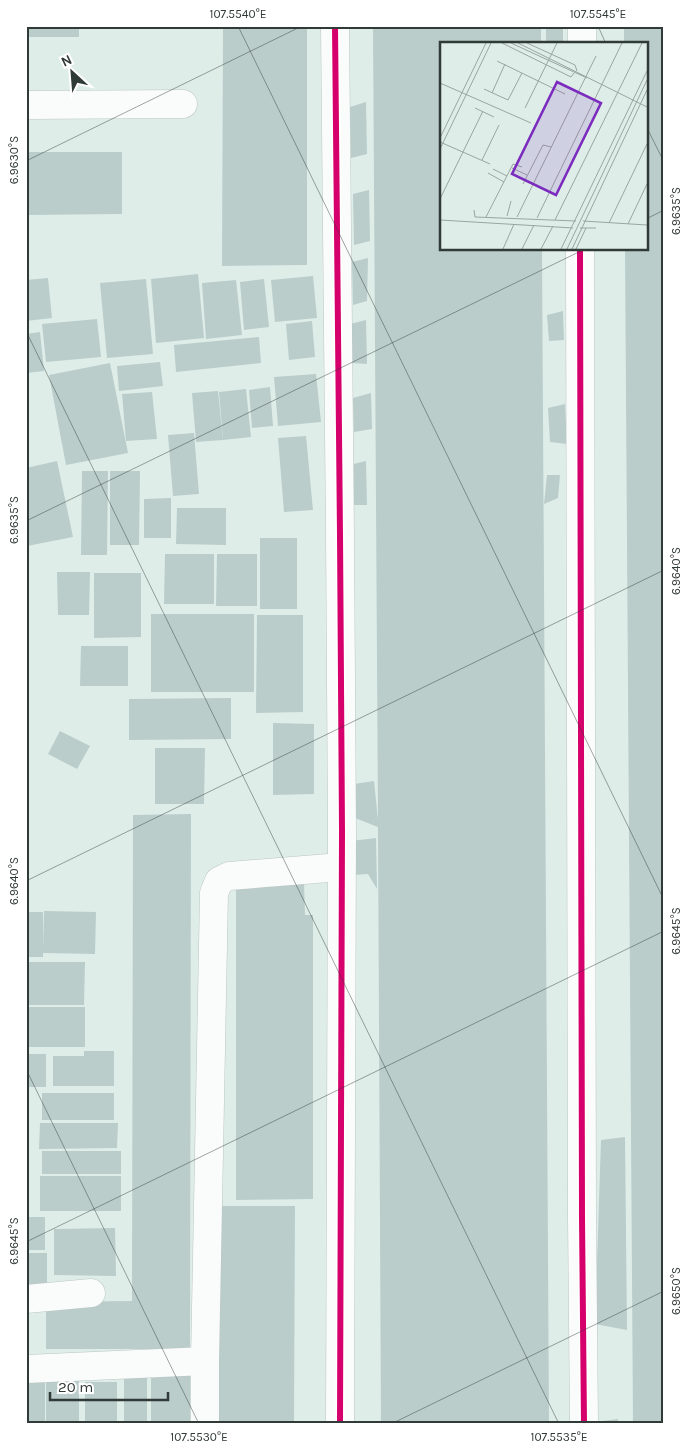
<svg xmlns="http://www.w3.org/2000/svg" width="690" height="1450" font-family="Karla,sans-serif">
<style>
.building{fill:#bacdcb}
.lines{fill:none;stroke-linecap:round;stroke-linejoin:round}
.street-casing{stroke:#bbc6c2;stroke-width:29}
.street{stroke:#fafcfc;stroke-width:28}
.cycleway-casing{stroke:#fff;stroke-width:9}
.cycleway{stroke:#d6006c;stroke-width:6}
.ticks{fill:none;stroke:#303a36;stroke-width:1;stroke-opacity:0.45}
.inset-road{fill:none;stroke:#99a5a1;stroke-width:1}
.view{fill:#7b2cbf;fill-opacity:0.15;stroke:#7b2cbf;stroke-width:2.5}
.inset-edge{fill:none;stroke:#303a36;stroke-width:2.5}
.neatline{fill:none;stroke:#303a36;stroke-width:2}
.ticks-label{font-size:12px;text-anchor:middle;fill:#303a36}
</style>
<rect width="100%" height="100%" fill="#dfede8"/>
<!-- building -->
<g class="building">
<rect x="26" y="26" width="53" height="11"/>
<polygon points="223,26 307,26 307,265 222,266"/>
<polygon points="373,26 541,26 541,44 441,44 441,249 542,249 549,1424 381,1424 378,827 355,818 354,784 374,781 378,820"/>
<rect x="546" y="26" width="17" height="18"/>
<polygon points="624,26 664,26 664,1424 633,1424 625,249 646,249 646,44 624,44"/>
<polygon points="366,102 367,154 351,158 350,107"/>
<polygon points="26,152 122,152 122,214 26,215"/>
<polygon points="369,190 370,241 354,245 353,194"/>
<polygon points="368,258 367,301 353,305 352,262"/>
<polygon points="198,274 204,338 156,343 151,279"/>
<polygon points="313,276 317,318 275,322 271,280"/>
<polygon points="48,278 52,318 26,321 26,280"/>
<polygon points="146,279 153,354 107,358 100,283"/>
<polygon points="264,279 269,327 244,330 240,282"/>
<polygon points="236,280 242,335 206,339 202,283"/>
<polygon points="563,311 564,340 549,341 547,315"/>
<polygon points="97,319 101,357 46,362 42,324"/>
<polygon points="366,320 367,364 352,363 350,324"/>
<polygon points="312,321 315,357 289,360 286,324"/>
<polygon points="40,332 44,371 26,373 26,334"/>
<polygon points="259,337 261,363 176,372 174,345"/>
<polygon points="160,362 163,386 119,391 117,366"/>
<polygon points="110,363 128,453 66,465 49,375"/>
<polygon points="316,374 321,422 278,426 274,377"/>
<polygon points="270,387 273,426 252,428 249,390"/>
<polygon points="246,389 251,437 223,440 219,392"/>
<polygon points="218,391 223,440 196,442 192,393"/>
<polygon points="152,392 157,439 126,441 122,394"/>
<polygon points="371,393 372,429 354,432 353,398"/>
<polygon points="565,404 567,444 550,442 548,408"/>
<polygon points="194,433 199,494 173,496 168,435"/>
<polygon points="306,436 313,510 284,512 278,438"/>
<polygon points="57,461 73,537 27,546 26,468"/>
<polygon points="366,461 367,505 351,505 349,465"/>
<polygon points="82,471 108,471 107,555 81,555"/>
<polygon points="110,471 140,471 139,545 110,545"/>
<polygon points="547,475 560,475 558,498 544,504"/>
<polygon points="171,498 171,538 144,538 144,499"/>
<polygon points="177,508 226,508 226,545 176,544"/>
<rect x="260" y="538" width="37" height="71"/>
<polygon points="165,554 214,554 214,604 164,604"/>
<polygon points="217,554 257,554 257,606 216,606"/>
<polygon points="57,572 90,572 89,615 58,615"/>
<polygon points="94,573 141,573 141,637 94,638"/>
<rect x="151" y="614" width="103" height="78"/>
<polygon points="257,615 303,615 303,712 256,713"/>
<polygon points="81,646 128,646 128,686 80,686"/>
<polygon points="231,698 231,739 129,740 129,699"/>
<polygon points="273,723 314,724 314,794 273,795"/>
<polygon points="60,731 90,746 77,769 48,754"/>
<polygon points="155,748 205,748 204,804 155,804"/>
<polygon points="26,768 29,768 28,804 26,804"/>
<polygon points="191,814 190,1349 46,1349 46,1302 132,1301 133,815"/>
<polygon points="376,838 377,889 368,874 352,875 351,841"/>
<polygon points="304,882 305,915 313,915 313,1199 236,1200 236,883"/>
<polygon points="44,911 96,912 95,954 43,953 43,957 26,957 26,912 43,912 44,949"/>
<polygon points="26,962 85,962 84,1005 26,1005"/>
<rect x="26" y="1007" width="59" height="40"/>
<polygon points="84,1051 114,1051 114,1086 53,1086 53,1056 84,1056"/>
<rect x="26" y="1054" width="20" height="33"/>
<rect x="42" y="1093" width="72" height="27"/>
<rect x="26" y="1103" width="3" height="36"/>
<polygon points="40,1123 118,1123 117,1148 39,1149"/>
<polygon points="625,1137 627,1330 595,1324 601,1140"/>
<rect x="42" y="1151" width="79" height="23"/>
<rect x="40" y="1176" width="81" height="35"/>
<polygon points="217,1206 295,1206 294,1424 217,1424"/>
<rect x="26" y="1217" width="19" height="33"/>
<polygon points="115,1228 116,1276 54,1275 54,1229"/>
<rect x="26" y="1253" width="21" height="35"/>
<polygon points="151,1375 190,1376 190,1424 151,1424"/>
<rect x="46" y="1377" width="33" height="47"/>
<polygon points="147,1377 147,1424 124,1424 124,1378"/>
<rect x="26" y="1380" width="19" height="44"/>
<rect x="85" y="1382" width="32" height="42"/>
<polygon points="618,1419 618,1424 595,1424 595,1422"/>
</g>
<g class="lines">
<defs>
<g id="street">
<polyline points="335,26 340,535 342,831 340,1424"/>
<polyline points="582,44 582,26"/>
<polyline points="26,105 183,104"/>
<polyline points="580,249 582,1217 584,1424"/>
<polyline points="26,1299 91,1293"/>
<polyline points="26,1369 205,1361"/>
<polyline points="205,1424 205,1361 214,893 219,881 229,876 341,867"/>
</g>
</defs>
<!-- street casing -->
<use href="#street" class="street-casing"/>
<!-- street -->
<use href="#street" class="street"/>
<defs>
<g id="cycleway">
<polyline points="335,26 340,535 342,831 340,1424"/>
<polyline points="580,249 582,1217 584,1424"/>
</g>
</defs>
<!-- cycleway casing -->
<use href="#cycleway" class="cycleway-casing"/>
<!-- cycleway -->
<use href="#cycleway" class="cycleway"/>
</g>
<!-- ticks -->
<path class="ticks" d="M238,26l426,874M598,26l8,18M646,126l18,36M26,161l276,-135M646,219l18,-9M26,331l533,1093M26,521l559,-272M26,881l638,-311M26,1069l173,355M26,1242l638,-311M391,1424l273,-133"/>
<!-- overview -->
<g transform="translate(440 42)">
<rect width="208" height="208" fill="#dfede8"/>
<path class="inset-road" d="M62,1l69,34 3,-4M71,1l76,35M78,1l129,64M87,1l48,22 2,6M57,19l68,33M0,41l91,40M44,47l24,11 14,-27M52,51l13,-29M35,66l19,9M85,66l32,-65M0,96l46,-95M0,100l50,22M0,107l51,-106M42,118l17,-35M72,126l15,7M53,127l14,7M48,131l16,9M83,142l20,-39 8,2M0,157l43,-88M34,168l1,7 101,4M67,174l4,-15M46,175l27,-53 9,3M77,175l79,-161M97,176l85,-175M0,178l133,8M115,178l87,-177M143,179l64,4M169,181l38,-79M188,182l19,-40M140,186h16M63,207l11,-25M82,207l12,-24M101,207l12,-23M121,207l86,-178M127,207l80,-169M132,207l75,-159M136,207l10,-21"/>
<path class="view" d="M117,40l44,21 -45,92 -44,-21z"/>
<rect width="208" height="208" class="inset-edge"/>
</g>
<!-- border -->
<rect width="690" height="1450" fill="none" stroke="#ffffff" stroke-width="55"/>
<!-- north arrow -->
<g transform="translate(72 72) rotate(334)" stroke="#ffffff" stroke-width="4" paint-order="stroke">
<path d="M0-4L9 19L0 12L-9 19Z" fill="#303a36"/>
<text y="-8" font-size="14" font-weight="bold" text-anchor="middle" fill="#303a36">N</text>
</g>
<!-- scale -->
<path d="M50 1392v8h118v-8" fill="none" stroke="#303a36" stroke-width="2.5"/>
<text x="58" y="1392" font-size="15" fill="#303a36" stroke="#ffffff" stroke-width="4" paint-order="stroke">20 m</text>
<rect x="28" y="28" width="634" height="1394" class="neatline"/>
<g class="ticks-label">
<text x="238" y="18">107.5540°E</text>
<text x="598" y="18">107.5545°E</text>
<text transform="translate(14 160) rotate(-90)" y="4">6.9630°S</text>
<text transform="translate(676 211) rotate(-90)" y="4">6.9635°S</text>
<text transform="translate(14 520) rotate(-90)" y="4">6.9635°S</text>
<text transform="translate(676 571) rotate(-90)" y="4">6.9640°S</text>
<text transform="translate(14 881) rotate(-90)" y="4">6.9640°S</text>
<text transform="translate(676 931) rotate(-90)" y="4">6.9645°S</text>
<text transform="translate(14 1241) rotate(-90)" y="4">6.9645°S</text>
<text transform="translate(676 1291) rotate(-90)" y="4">6.9650°S</text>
<text x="199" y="1441">107.5530°E</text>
<text x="559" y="1441">107.5535°E</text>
</g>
</svg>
